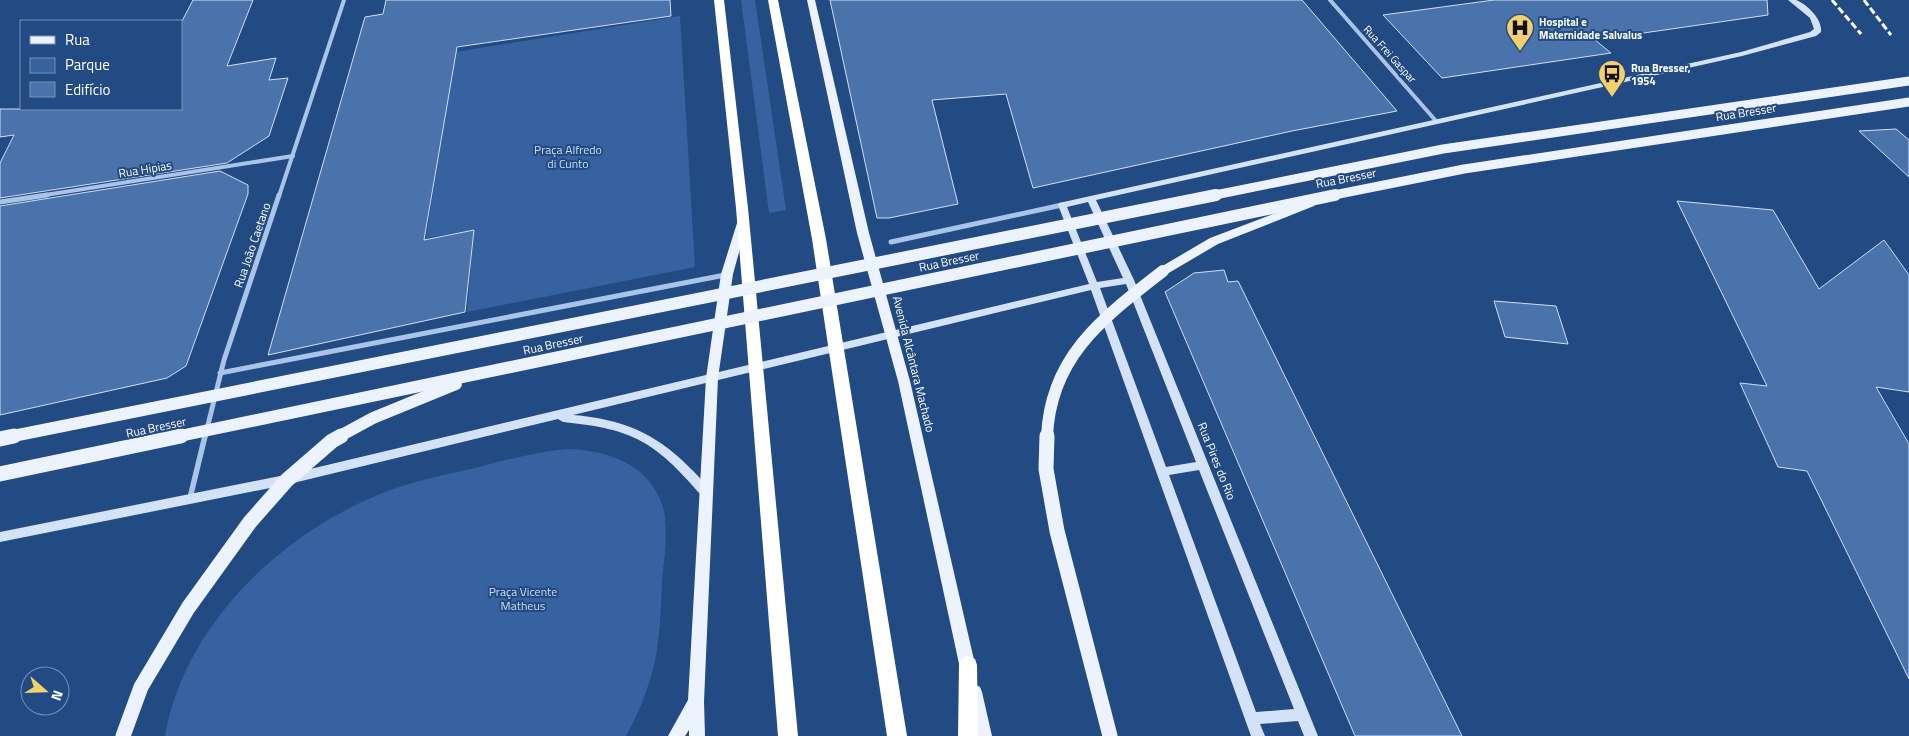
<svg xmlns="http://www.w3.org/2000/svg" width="1909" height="736" font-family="'Titillium Web',sans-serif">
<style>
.green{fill:#3663a0}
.building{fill:#4b73ab;stroke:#cedff6}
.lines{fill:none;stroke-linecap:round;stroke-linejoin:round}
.street-far2{stroke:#aac4e8;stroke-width:4}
.street-far1{stroke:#aac4e8;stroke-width:5}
.street{stroke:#aac4e8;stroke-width:5.5}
.secondary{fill:#d4e2f7;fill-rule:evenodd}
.primary{fill:#ecf3fe;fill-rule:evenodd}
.highway{fill:#fff;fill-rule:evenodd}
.rail{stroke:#fff;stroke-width:3;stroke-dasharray:7 3;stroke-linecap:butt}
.primary-bridge-far2{stroke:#ecf3fe;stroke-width:9}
.primary-bridge-far1{stroke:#ecf3fe;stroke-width:12}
.primary-bridge{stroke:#ecf3fe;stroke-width:15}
.labels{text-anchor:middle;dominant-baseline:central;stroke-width:4;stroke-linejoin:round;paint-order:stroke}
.far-poi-label{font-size:11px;font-weight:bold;fill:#fff;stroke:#224a83;text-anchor:start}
.far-street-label{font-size:11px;fill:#fff;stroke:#224a83}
.street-label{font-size:12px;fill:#fff;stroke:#224a83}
.park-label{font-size:12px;fill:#cedff6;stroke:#224a83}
</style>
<rect width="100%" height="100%" fill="#224a83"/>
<!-- green -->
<g class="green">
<polygon points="741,0 755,0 786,210 769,213"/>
<polygon points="680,16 695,267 467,312 474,230 426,238 455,52"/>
<path d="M567,449c36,1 74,12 91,46 4,8 7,16 7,25 2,20 -1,41 -3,61 -1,27 -2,54 -7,80 -6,26 -16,52 -29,75h-461c19,-110 114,-201 215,-242 30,-12 63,-19 95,-26 30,-8 61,-16 92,-19z"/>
</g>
<!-- building -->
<g class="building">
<polygon points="193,0 253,0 227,66 276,58 269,80 288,78 269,136 227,163 0,198 0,163 14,135 0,137 0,109 181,109 181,23"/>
<polygon points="386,0 670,0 671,16 457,47 424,240 474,230 465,312 268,355 365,17 383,14"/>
<polygon points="830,0 1302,0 1397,111 1292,131 1033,188 1006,94 932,100 958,204 889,218 877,218"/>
<polygon points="1494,0 1767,0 1768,15 1595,40 1611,53 1442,78 1383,15"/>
<polygon points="1896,129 1909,140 1909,177 1859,131"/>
<polygon points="220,171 248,185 248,194 186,366 167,378 0,415 0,206"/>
<polygon points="1677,201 1773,210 1819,289 1884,240 1909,275 1909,392 1876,387 1909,444 1909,679 1807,471 1778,467 1740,383 1767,386"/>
<polygon points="1224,270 1228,282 1238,281 1462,736 1355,736 1165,292 1194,273"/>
<polygon points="1494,301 1556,306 1568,344 1505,337"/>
</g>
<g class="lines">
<!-- street-far2 -->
<g class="street-far2">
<polyline points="1330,0 1436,121"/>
<polyline points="39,196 293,156"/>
<polyline points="279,196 344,0"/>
</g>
<!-- street-far1 -->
<g class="street-far1">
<polyline points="0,202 47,195"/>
<polyline points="891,242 1062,205"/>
<polyline points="220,373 725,275"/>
<polyline points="205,437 224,360 279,195"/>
</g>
<!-- street -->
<polyline class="street" points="190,498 205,436"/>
<!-- secondary -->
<path class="secondary" d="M1788,0c1,0 7,0 8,0 11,4 27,20 25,32l-5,4 -74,20 -646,144 38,80 184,456h-14l-6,-15 -38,3 5,12h-14l-160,-446 -518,125c48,4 81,17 115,51 7,7 17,16 23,26l-2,3 -4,2 -4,-2c-46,-53 -67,-66 -138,-73l-5,-3 -273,66 -285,57v-10l285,-57 804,-191 -31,-79 1,-2 682,-151 69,-20 4,-3 -4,-11zM1088,202l35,76 -26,4 -30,-75zM1126,284l70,178 -30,5 -66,-179zM1199,470l95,239 -38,3 -87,-237z"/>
<!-- primary -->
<g class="primary">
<polygon points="807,0 815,0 869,233 910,381 977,673 975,678 969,680 963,678 961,673 898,381 857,233"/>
<polygon points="1310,200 1314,202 1315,204 1314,206 1218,244 1167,274 1159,274 1157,271 1159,268 1210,238"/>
<polygon points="743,216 748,220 733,274 718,378 704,702 705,736 689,736 689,730 685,736 668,736 688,700 706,378 721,274 738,220"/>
<polygon points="974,684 980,687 982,692 992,736 976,736 966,692 968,687"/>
</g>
<!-- highway -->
<g class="highway">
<polygon points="714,0 724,0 748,208 798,736 778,736 736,208"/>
<polygon points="768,0 778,0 826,239 907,736 887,736 812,239"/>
<polygon points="968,656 975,659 977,665 978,736 958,736 959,665 961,659"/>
</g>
<!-- rail -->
<g class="rail">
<polyline points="1832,0 1861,34"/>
<polyline points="1864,0 1891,35"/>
</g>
<!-- primary-bridge-far2 -->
<g class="primary-bridge-far2">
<polyline points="1210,196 1443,149 1909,81"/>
<polyline points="1329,196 1464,169 1909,102"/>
</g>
<!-- primary-bridge-far1 -->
<g class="primary-bridge-far1">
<polyline points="8,437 1216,195"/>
<polyline points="175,437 1335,195"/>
<polyline points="338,437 373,418 456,384"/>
<path d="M1047,437c3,-81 57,-120 116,-166"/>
</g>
<!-- primary-bridge -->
<g class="primary-bridge">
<polyline points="1047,436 1046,469 1057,531 1110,736"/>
<polyline points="0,439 14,436"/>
<polyline points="0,474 181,436"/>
<polyline points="123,736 141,687 188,608 250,522 287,480 332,441 341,436"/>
</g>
</g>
<!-- icons -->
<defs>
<symbol id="hospital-pin" viewBox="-11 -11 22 30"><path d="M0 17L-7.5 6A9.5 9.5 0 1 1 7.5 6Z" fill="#f4d06c" stroke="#224a83"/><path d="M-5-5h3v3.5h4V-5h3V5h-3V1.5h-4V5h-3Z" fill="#111"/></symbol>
<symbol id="bus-pin" viewBox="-11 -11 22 30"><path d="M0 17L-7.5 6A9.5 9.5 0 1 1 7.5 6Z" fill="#f4d06c" stroke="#224a83"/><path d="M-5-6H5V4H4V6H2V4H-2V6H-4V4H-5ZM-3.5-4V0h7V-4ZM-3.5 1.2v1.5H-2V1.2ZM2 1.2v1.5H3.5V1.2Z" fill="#111"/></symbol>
</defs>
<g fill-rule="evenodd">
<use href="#hospital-pin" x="1504" y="12" width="32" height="43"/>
<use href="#bus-pin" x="1596" y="58" width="32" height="43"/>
</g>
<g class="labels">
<!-- far-poi labels -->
<g class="far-poi-label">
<text x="1539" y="22">Hospital e<tspan x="1539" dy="13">Maternidade Salvalus</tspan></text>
<text x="1631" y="68">Rua Bresser,<tspan x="1631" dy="13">1954</tspan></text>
</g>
<!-- far-street labels -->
<g class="far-street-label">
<text transform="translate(1390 54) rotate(48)">Rua Frei Gaspar</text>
</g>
<!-- street labels -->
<g class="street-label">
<text transform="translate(1746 112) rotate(-9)">Rua Bresser</text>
<text transform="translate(145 169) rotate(-9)">Rua Hipias</text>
<text transform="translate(1346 178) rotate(-11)">Rua Bresser</text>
<text transform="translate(252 245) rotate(-71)">Rua João Caetano</text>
<text transform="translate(949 261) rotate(-12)">Rua Bresser</text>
<text transform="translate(553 344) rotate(-12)">Rua Bresser</text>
<text transform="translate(914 364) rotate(76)">Avenida Alcântara Machado</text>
<text transform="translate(156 427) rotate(-12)">Rua Bresser</text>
<text transform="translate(1217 461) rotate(68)">Rua Pires do Rio</text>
</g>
<!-- park labels -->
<g class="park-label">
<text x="568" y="149">Praça Alfredo<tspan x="568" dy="14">di Cunto</tspan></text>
<text x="523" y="591">Praça Vicente<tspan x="523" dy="14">Matheus</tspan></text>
</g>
</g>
<!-- legend -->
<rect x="20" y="20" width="162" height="90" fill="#224a83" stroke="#7a92b5"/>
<rect x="30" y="36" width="25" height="8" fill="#ecf3fe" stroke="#7a92b5"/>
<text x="65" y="45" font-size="15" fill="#ffffff">Rua</text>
<rect x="30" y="58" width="25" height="15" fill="#3663a0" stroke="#7a92b5"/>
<text x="65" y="70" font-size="15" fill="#ffffff">Parque</text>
<rect x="30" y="82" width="25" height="15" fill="#4b73ab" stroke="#7a92b5"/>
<text x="65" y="95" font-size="15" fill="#ffffff">Edifício</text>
<!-- north arrow -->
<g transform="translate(45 691) rotate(110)"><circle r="24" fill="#224a83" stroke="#7a92b5"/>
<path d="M0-4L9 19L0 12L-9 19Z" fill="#f4d06c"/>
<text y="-8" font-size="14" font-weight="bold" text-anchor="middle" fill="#ffffff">N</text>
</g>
</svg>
